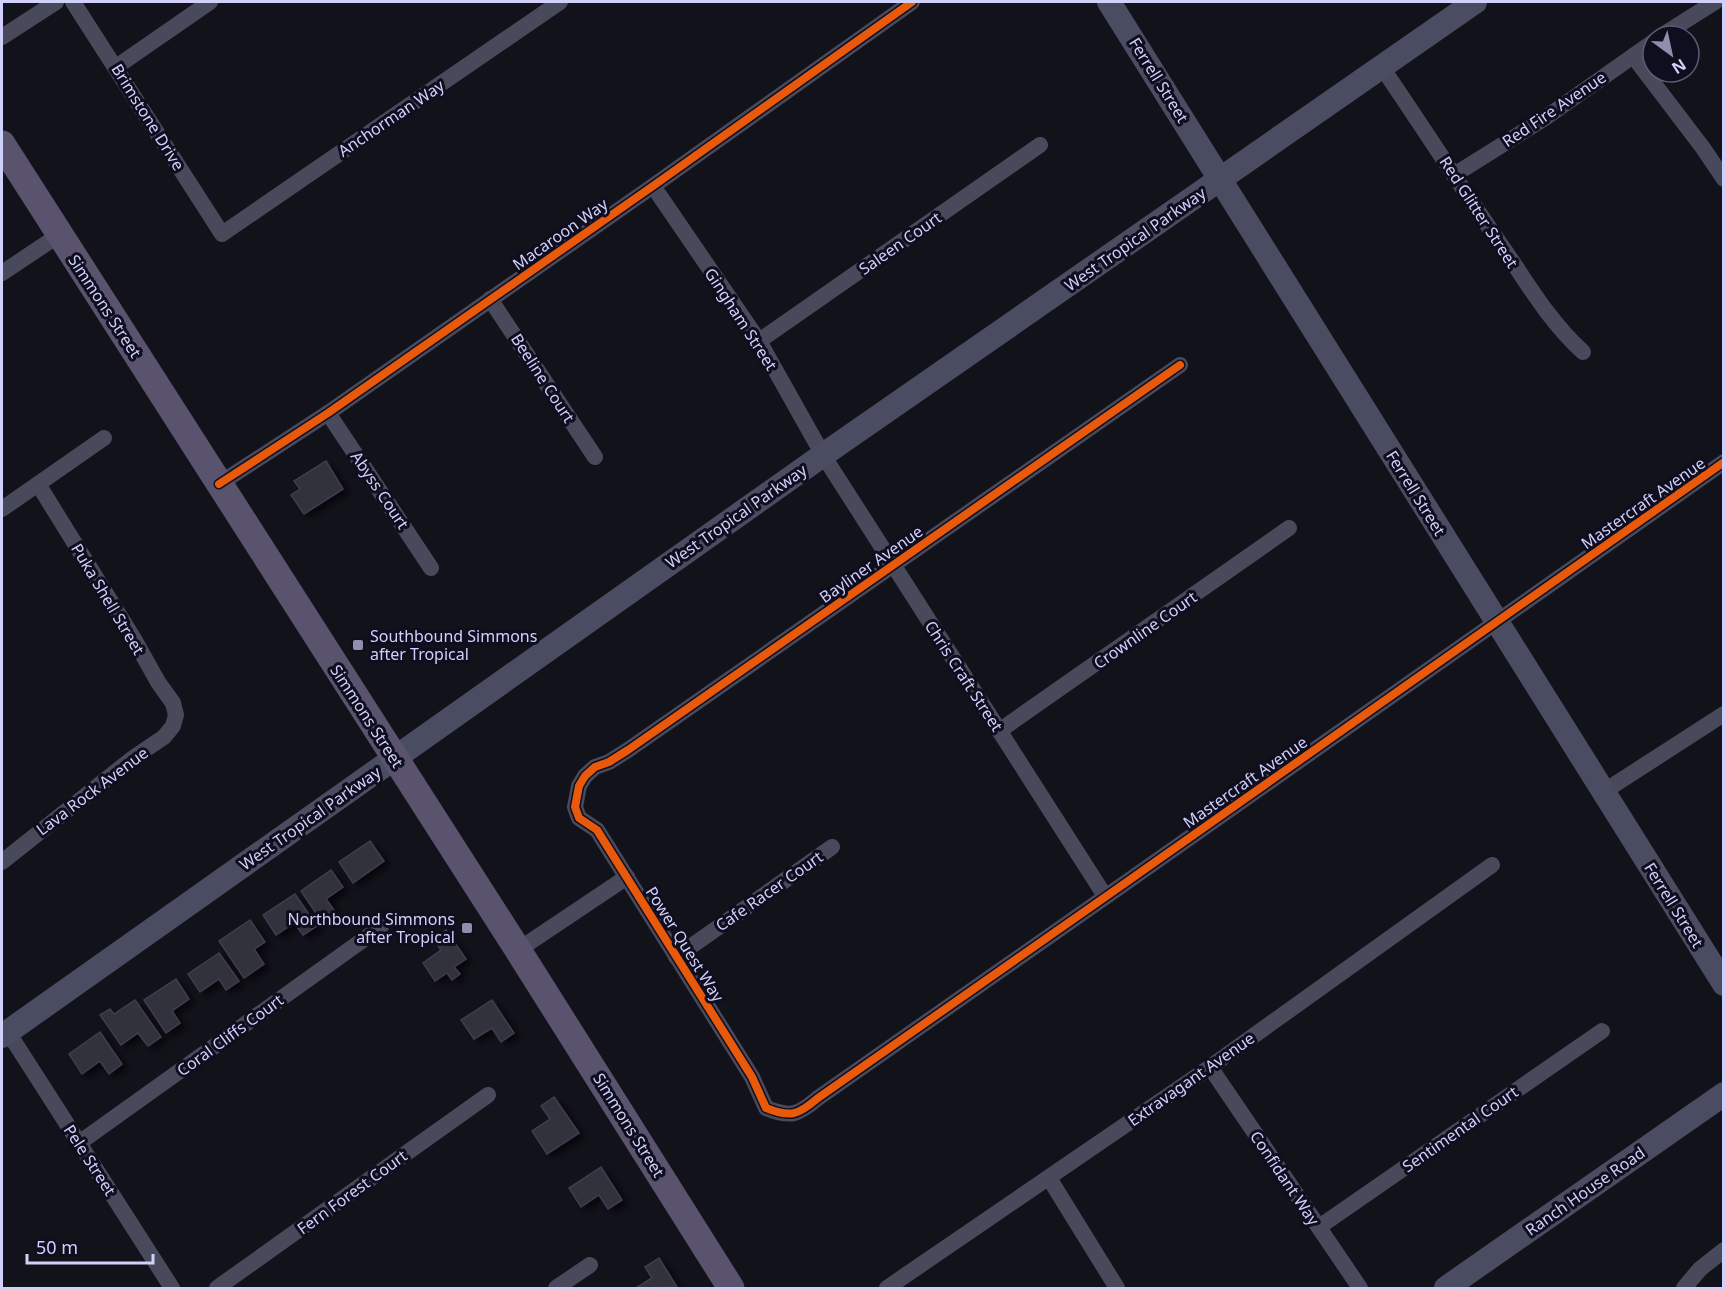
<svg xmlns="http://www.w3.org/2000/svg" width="1725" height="1290" font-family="'Noto Sans',sans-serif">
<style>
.building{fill:#30303e;stroke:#3e3d4e;stroke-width:1.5;filter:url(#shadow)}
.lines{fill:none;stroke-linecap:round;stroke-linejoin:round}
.street{stroke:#48495b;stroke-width:16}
.secondary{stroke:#4a4d61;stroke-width:24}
.primary{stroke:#59536d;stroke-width:27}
.cycleway-casing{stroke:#0f0e1f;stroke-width:11}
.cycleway{stroke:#e8590c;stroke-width:8}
.poi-dot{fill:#8e8ead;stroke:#0f0e1f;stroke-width:2}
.labels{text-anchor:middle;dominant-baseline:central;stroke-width:6;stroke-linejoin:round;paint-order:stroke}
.street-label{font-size:16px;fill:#d0d1fb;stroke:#0f0e1f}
.poi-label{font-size:16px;fill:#d0d1fb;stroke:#0f0e1f;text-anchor:start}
</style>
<defs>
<filter id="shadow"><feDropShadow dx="6" dy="4" stdDeviation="3" flood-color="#0009"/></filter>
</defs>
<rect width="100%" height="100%" fill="#12121b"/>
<!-- building -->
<g class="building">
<polygon points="326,461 343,489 304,514 291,495 300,489 294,481"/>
<polygon points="370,841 384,861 353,883 339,862"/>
<polygon points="331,870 343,887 326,899 334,910 320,919 301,891"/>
<polygon points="295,894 317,926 303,935 294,923 276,935 263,915"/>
<polygon points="250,920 265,942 254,949 264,964 244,978 219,941"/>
<polygon points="446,930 466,959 454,967 460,974 452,980 447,973 435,981 423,963 441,950 433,939"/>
<polygon points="219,953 239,981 226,990 219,979 200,992 188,974"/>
<polygon points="176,979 189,999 172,1011 180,1023 166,1033 144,1000"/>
<polygon points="135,1000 161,1037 148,1046 138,1033 121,1045 100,1015 110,1009 114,1014"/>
<polygon points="492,1000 514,1033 501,1042 492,1028 474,1039 461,1020"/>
<polygon points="100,1032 122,1064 109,1074 100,1061 82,1074 69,1054"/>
<polygon points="554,1097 579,1133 547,1154 532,1131 550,1119 541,1106"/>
<polygon points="601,1167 622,1200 608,1209 599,1195 581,1207 569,1188"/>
<polygon points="659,1258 677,1287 636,1288 652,1278 645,1267"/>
</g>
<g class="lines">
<!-- street -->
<g class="street">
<polyline points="73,2 222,234 560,2"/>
<polyline points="1661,36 1715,2"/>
<polyline points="2,37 56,2"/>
<polyline points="1633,56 1703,148 1724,179"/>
<path d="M1381,66c44,64 85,129 129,192 22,33 43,67 73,94"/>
<polyline points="116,67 210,2"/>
<polyline points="1454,175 1545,118 1653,42"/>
<polyline points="653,186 759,341 823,455 1105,896"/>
<polyline points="2,273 59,235"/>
<polyline points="490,299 595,457"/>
<polyline points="759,341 1040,145"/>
<path d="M1180,365l-552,385 -19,12 -14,5 -10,9 -6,10 -4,21 4,11 18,12 155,247 14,31c25,10 32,7 52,-10 302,-212 605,-422 906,-636"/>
<polyline points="328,413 431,568"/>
<polyline points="219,484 328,413 653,186 912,2"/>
<polyline points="2,509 104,438"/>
<polyline points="999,731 1289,528"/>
<polyline points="1603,792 1724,714"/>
<polyline points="2,862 133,758 164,737 173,726 176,715 173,703 158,682 134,639 38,484"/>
<polyline points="518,950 627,877"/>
<polyline points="676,957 832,847"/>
<polyline points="8,1032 172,1288"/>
<polyline points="1210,1067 1360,1288"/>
<polyline points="79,1143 381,927"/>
<polyline points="1049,1178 1117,1288"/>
<polyline points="1319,1227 1602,1031"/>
<polyline points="217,1288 488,1095"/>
<polyline points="556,1288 590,1265"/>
<polyline points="887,1288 1210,1067 1492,865"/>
<polyline points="1684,1288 1700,1269 1724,1250"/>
</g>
<!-- secondary -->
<g class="secondary">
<polyline points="1109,2 1724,984"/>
<polyline points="2,1036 823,455 1475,2"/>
<polyline points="1446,1288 1724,1094"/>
</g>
<!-- primary -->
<polyline class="primary" points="2,144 518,950 731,1288"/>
<defs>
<g id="cycleway">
<path d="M1180,365l-552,385 -19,12 -14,5 -10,9 -6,10 -4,21 4,11 18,12 155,247 14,31c25,10 32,7 52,-10 302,-212 605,-422 906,-636"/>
<polyline points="219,484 328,413 653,186 912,2"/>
</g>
</defs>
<!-- cycleway casing -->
<use href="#cycleway" class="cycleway-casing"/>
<!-- cycleway -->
<use href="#cycleway" class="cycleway"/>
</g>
<!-- markers -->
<g class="poi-dot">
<rect x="352" y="639" width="12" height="12" rx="3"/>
<rect x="461" y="922" width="12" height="12" rx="3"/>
</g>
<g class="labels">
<!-- street labels -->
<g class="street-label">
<text transform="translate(1159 80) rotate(58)">Ferrell Street</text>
<text transform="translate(1554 109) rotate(-34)">Red Fire Avenue</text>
<text transform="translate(148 117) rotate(58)">Brimstone Drive</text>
<text transform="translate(391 118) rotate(-34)">Anchorman Way</text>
<text transform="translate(1479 212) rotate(57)">Red Glitter Street</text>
<text transform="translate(560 234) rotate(-35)">Macaroon Way</text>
<text transform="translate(1135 239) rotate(-35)">West Tropical Parkway</text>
<text transform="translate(900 243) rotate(-35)">Saleen Court</text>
<text transform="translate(105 306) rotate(57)">Simmons Street</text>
<text transform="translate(741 319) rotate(57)">Gingham Street</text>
<text transform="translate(543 378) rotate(57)">Beeline Court</text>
<text transform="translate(380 490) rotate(56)">Abyss Court</text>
<text transform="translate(1416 493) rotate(58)">Ferrell Street</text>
<text transform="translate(1643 503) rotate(-35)">Mastercraft Avenue</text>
<text transform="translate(736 516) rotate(-35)">West Tropical Parkway</text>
<text transform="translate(871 564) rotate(-35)">Bayliner Avenue</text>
<text transform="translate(108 599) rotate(59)">Puka Shell Street</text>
<text transform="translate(1145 630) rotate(-35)">Crownline Court</text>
<text transform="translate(964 676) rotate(57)">Chris Craft Street</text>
<text transform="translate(367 716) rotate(57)">Simmons Street</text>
<text transform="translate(1245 782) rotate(-35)">Mastercraft Avenue</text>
<text transform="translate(92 791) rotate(-37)">Lava Rock Avenue</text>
<text transform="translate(310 818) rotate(-35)">West Tropical Parkway</text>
<text transform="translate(769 891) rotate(-35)">Cafe Racer Court</text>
<text transform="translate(1674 905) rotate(58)">Ferrell Street</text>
<text transform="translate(685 944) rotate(58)">Power Quest Way</text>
<text transform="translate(230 1035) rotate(-36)">Coral Cliffs Court</text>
<text transform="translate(1191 1079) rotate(-35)">Extravagant Avenue</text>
<text transform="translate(629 1125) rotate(58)">Simmons Street</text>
<text transform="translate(1460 1129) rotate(-35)">Sentimental Court</text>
<text transform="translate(90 1160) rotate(57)">Pele Street</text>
<text transform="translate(1285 1178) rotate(56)">Confidant Way</text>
<text transform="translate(1585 1191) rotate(-35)">Ranch House Road</text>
<text transform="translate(352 1192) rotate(-36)">Fern Forest Court</text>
</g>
<!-- poi labels -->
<g class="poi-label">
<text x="370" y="636">Southbound Simmons<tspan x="370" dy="18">after Tropical</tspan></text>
<text x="455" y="919" text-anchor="end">Northbound Simmons<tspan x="455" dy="18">after Tropical</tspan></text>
</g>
</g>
<!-- border -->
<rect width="1725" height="1290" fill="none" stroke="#d0d1fb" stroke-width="6"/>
<!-- north arrow -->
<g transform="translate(1671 54) rotate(147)"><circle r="28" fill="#0f0e1f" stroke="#5c5c77" stroke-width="1.5"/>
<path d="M0-4.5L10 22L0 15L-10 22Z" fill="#8e8ead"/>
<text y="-9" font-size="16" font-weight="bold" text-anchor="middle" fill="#d0d1fb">N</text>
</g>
<!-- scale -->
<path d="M27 1254v9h126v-9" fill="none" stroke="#d0d1fb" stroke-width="3"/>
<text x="36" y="1254" font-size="18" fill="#d0d1fb" stroke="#0f0e1f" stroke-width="4.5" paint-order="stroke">50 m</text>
</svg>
